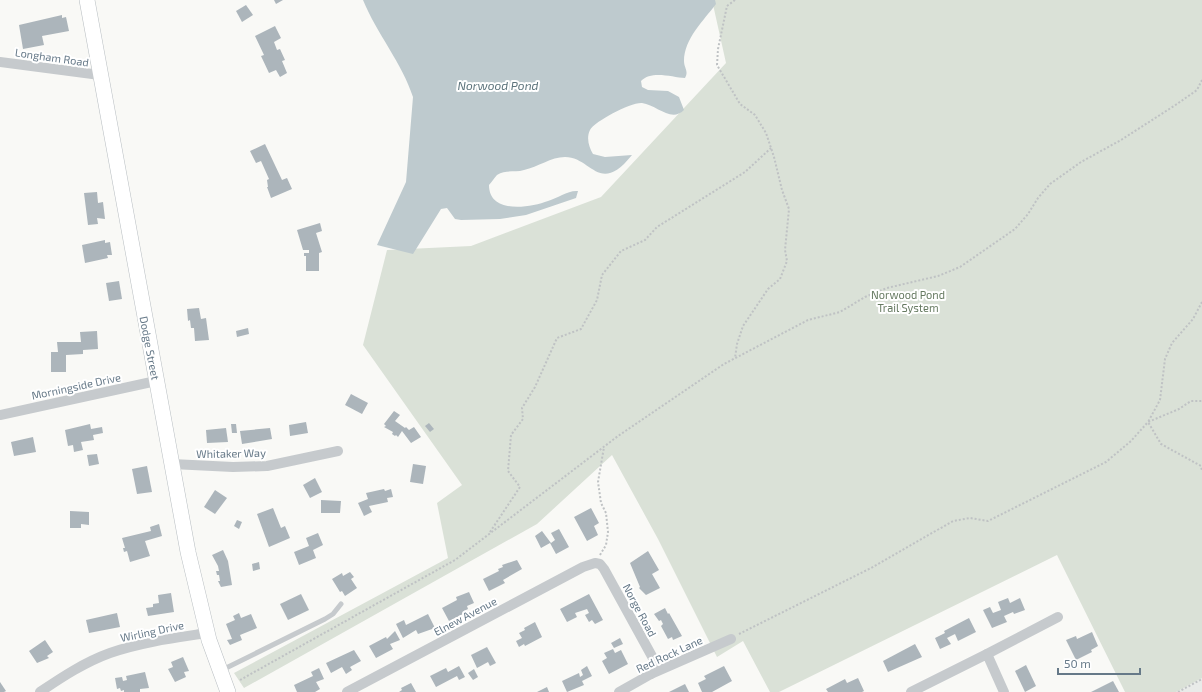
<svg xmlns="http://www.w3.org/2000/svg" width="1202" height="692" font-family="'Exo 2',sans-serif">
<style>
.built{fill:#e9ebe9}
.green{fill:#dae1d7}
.water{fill:#becace}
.building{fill:#acb5bb}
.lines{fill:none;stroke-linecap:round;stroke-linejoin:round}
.secondary-casing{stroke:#b8bec2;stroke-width:16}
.path{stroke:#bfc2c4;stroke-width:2;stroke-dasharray:2 2;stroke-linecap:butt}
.lane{stroke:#c6cacd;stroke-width:5}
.street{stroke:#c6cacd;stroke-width:10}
.secondary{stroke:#fff;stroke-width:15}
.labels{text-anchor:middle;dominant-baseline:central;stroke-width:4;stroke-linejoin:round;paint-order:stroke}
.street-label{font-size:11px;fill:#667988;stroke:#fff}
.park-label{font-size:11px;fill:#667a61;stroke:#fff}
.water-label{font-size:12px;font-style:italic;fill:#5d747c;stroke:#fff}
</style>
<rect width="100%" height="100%" fill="#f9f9f6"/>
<!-- built -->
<polygon class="built" points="1202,678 1202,692 1176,692"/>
<!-- green -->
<polygon class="green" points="712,0 1202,0 1202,678 1176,692 1125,692 1057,555 779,692 770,692 743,641 717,657 658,539 612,455 537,524 244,688 234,673 448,558 437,503 462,485 363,345 387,250 471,246 601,197 726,63"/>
<!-- water -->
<path class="water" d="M363,0h352l1,4c-12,16 -32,35 -32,57 0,7 5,10 1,17 -13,-1 -34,-8 -44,3l1,6 6,3 20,1 11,6 5,13c-13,13 -27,-5 -42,-7 -11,-1 -47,18 -52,27 -4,8 -1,17 3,24l12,3 27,-2c-33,41 -40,2 -67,2 -14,0 -27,10 -41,13 -9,3 -18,-1 -27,5 -3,3 -5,7 -8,10 0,29 40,23 59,16 10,-3 20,-11 30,-10l-2,7 -50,17 -26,4 -39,1 -6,-1 -8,-11 -6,1 -28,45 -36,-9 29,-63 7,-85c-11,-34 -36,-63 -50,-97z"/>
<!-- building -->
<g class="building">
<polygon points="274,0 283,0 276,4"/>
<polygon points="246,5 253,15 242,22 236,11"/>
<polygon points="62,15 62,18 66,17 69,31 42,36 44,45 23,49 19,25"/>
<polygon points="275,26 281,38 274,42 277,50 280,49 285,60 282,61 287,73 280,77 276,70 269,73 261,56 264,55 255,36"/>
<polygon points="265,144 282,180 287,178 292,189 271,198 267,187 268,187 267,180 269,179 261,161 256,163 250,151"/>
<polygon points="97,192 98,203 103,202 105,219 97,218 98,224 88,225 84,193"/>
<polygon points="320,223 322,231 316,233 322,252 319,253 319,271 306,271 306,256 304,256 304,253 309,253 309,250 303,250 297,230"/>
<polygon points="105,240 105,243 110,242 112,255 107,255 108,258 85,263 82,245"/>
<polygon points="119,281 122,299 109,301 106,283"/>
<polygon points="199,308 201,319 206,318 209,340 195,341 194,328 191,328 190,320 188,321 187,309"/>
<polygon points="248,328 249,334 237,337 236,331"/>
<polygon points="97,331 98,349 83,350 83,354 66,355 66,372 51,372 51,352 58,352 57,342 81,342 80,332"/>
<polygon points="351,394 368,403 362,414 345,405"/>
<polygon points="394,411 400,415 395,421 405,428 406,427 409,430 414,427 421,437 411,443 402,431 398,437 396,435 395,436 392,434 393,432 384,427 386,426 384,424"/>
<polygon points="306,422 308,433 290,436 289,425"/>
<polygon points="429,423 434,429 430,432 425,426"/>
<polygon points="90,424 91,429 102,427 103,433 93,435 94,440 81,442 83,450 74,452 73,445 68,446 65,430"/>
<polygon points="231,424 236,424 237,433 232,433"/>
<polygon points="226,428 228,442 207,443 206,430"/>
<polygon points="270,428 272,439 242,444 240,431"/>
<polygon points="33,437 36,452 14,456 11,442"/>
<polygon points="97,454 99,464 89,466 87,455"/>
<polygon points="413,464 426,466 423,484 410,482"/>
<polygon points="147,466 152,492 137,494 132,469"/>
<polygon points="315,478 322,492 310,498 303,485"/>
<polygon points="384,489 385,491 391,489 393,497 387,498 388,502 369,506 372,512 364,516 358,503 368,499 366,493"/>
<polygon points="215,490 227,498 215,514 204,507"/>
<polygon points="321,500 341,501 340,513 321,513"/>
<polygon points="273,508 281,528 285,526 290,538 269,547 257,514"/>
<polygon points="591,508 599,523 594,526 598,535 587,541 574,517"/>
<polygon points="70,511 89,512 89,525 81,524 81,528 70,528"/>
<polygon points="237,520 242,522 239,529 234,526"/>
<polygon points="159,524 162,536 145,541 150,556 130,562 127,551 124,552 123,548 125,548 122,538 151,531 150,527"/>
<polygon points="559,529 569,547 556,554 550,543 541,548 535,536 542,531 551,543 555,540 551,533"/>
<polygon points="318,533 323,545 313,550 316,558 299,565 294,552 309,546 306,538"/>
<polygon points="223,550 228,561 232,585 221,587 218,581 220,581 219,575 217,575 216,571 219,571 218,566 212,555"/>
<polygon points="648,551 659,570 652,574 660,588 646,595 639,588 640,587 630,563"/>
<polygon points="517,560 522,569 503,580 505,583 489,591 483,579 499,571 498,569 503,567 502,565"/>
<polygon points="259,562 260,569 253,571 252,564"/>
<polygon points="350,572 354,577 351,579 357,588 345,596 342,591 340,592 332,579 342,573 343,576"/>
<polygon points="469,592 474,603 467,606 468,609 464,611 465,613 449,621 442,608 457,600 456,597"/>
<polygon points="171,593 174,612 148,616 146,608 153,607 153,604 159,603 158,595"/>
<polygon points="301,594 309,610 288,620 280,604"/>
<polygon points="589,594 603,620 595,624 592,620 589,622 585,615 589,613 587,609 575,613 577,617 567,622 560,609"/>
<polygon points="1008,598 1010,603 1020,598 1025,610 1014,614 1013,612 1004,616 1007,622 992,628 983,610 990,607 993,613 1001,610 998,602"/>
<polygon points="665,608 668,614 669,613 682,636 673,640 672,637 668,639 661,626 663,624 661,620 659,621 654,614"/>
<polygon points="117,613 120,627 89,633 86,620"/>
<polygon points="239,613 241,618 251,614 257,628 240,635 242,640 230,645 227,640 232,639 226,624 235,620 233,616"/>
<polygon points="428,614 435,628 418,634 416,630 403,638 396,624 404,620 406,625"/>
<polygon points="969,618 976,632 958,641 955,634 947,638 951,644 940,649 935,638 945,633 944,631"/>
<polygon points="535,622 542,637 525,646 524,644 519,647 516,641 522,638 519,633 525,630 524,628"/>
<polygon points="395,631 400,640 390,644 393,649 376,658 369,646 386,637 387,639"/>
<polygon points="1092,632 1098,646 1091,650 1092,652 1076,660 1066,640 1076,636 1077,639"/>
<polygon points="620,638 623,644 614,648 611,643"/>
<polygon points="45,640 53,652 47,656 49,658 37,663 29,651"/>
<polygon points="915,644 922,657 888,672 883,661"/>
<polygon points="487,647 496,663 490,666 488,662 477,668 471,655"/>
<polygon points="613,649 615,653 621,650 628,664 609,674 602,661 607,658 604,653"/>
<polygon points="354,650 361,661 350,667 352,670 346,674 342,667 331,673 326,663"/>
<polygon points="183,657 189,671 184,672 186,677 175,682 168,669 173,667 171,662"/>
<polygon points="1026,665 1036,686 1025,692 1015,671"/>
<polygon points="459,666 465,677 459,680 457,676 436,687 430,676 446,668 448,672"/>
<polygon points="587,666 592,676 582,681 584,685 567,692 562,681 579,673 580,677 583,675 581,670"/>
<polygon points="724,666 732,681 712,692 702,692 698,683 706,679 704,676"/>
<polygon points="319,668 324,679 316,682 320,689 315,692 297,692 294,685 313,676 311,672"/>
<polygon points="474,669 478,677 473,680 468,673"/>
<polygon points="145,672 149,688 140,689 140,692 124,692 124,690 121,691 120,688 117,689 115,678 122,677 123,681 127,680 126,676"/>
<polygon points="858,678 864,691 862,692 828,692 826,689 845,679 847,683"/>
<polygon points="1113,681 1119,692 1091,692"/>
<polygon points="0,682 6,691 4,692 0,692"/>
<polygon points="411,683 416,692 399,692 402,690 401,688"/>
<polygon points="685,684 689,692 669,692"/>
<polygon points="547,687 549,692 537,692"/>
</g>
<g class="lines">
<defs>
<polyline id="secondary" points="87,0 188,552 209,640 228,692"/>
</defs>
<!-- secondary casing -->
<use href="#secondary" class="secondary-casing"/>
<!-- path -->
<g class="path">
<polyline points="735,0 727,6 718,49 717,65 740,104 755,115 766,133 774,157 782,190 789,209 785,250 787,261 780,279 768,289 743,326 737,344 735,358"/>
<polyline points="1202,302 1193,319 1172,343 1165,359 1160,400 1148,422 1161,444 1201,466 1202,471"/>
<polyline points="490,532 520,487 508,471 511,435 523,419 522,408 535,387 557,338 581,329 597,300 602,275 621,251 645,240 657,227 745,172 771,148"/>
<polyline points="600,555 606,545 608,532 606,513 601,503 598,482 604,447"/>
<polyline points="739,634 871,568 953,521 970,518 988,521 1106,462 1131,441 1148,422 1179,409 1191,401 1202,401"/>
<polyline points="240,680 455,560 618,436 724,364 808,320 840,312 865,297 887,288 938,276 960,267 1015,229 1028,214 1038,198 1050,184 1081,162 1121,140 1177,104 1197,90 1202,80"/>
<polyline points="1178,692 1202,679"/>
</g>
<!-- lane -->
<polyline class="lane" points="222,670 325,619 333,614 341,604"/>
<!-- street -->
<g class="street">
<polyline points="0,62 100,75"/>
<polyline points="0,415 156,381"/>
<polyline points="172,464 233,467 267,466 338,451"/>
<polyline points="987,654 1058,617"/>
<path d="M40,692c22,-15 45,-30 70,-39 32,-11 64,-15 97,-20"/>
<polyline points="347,692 583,567 595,563 600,564 604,569 654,660 654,667 651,674"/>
<polyline points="619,692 651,674 731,639"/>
<polyline points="911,692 987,654 1004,692"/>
</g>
<!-- secondary -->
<use href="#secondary" class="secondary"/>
</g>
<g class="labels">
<!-- street labels -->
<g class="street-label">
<text transform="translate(52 57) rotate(8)">Longham Road</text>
<text transform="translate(150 348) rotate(79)">Dodge Street</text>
<text transform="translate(76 386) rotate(-12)">Morningside Drive</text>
<text transform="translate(231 453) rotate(-1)">Whitaker Way</text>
<text transform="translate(640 610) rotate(62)">Norge Road</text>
<text transform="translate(465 616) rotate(-28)">Elnew Avenue</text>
<text transform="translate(152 631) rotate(-12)">Wirling Drive</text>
<text transform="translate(669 654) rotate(-25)">Red Rock Lane</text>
</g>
<!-- park labels -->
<g class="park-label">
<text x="908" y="294">Norwood Pond<tspan x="908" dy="13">Trail System</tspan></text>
</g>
<!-- water labels -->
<g class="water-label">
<text x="498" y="85">Norwood Pond</text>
</g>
</g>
<!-- scale -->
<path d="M1058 668v6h82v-6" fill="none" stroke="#667988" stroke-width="2"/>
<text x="1064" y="668" font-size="12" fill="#667988" stroke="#ffffff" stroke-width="3" paint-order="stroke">50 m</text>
</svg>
